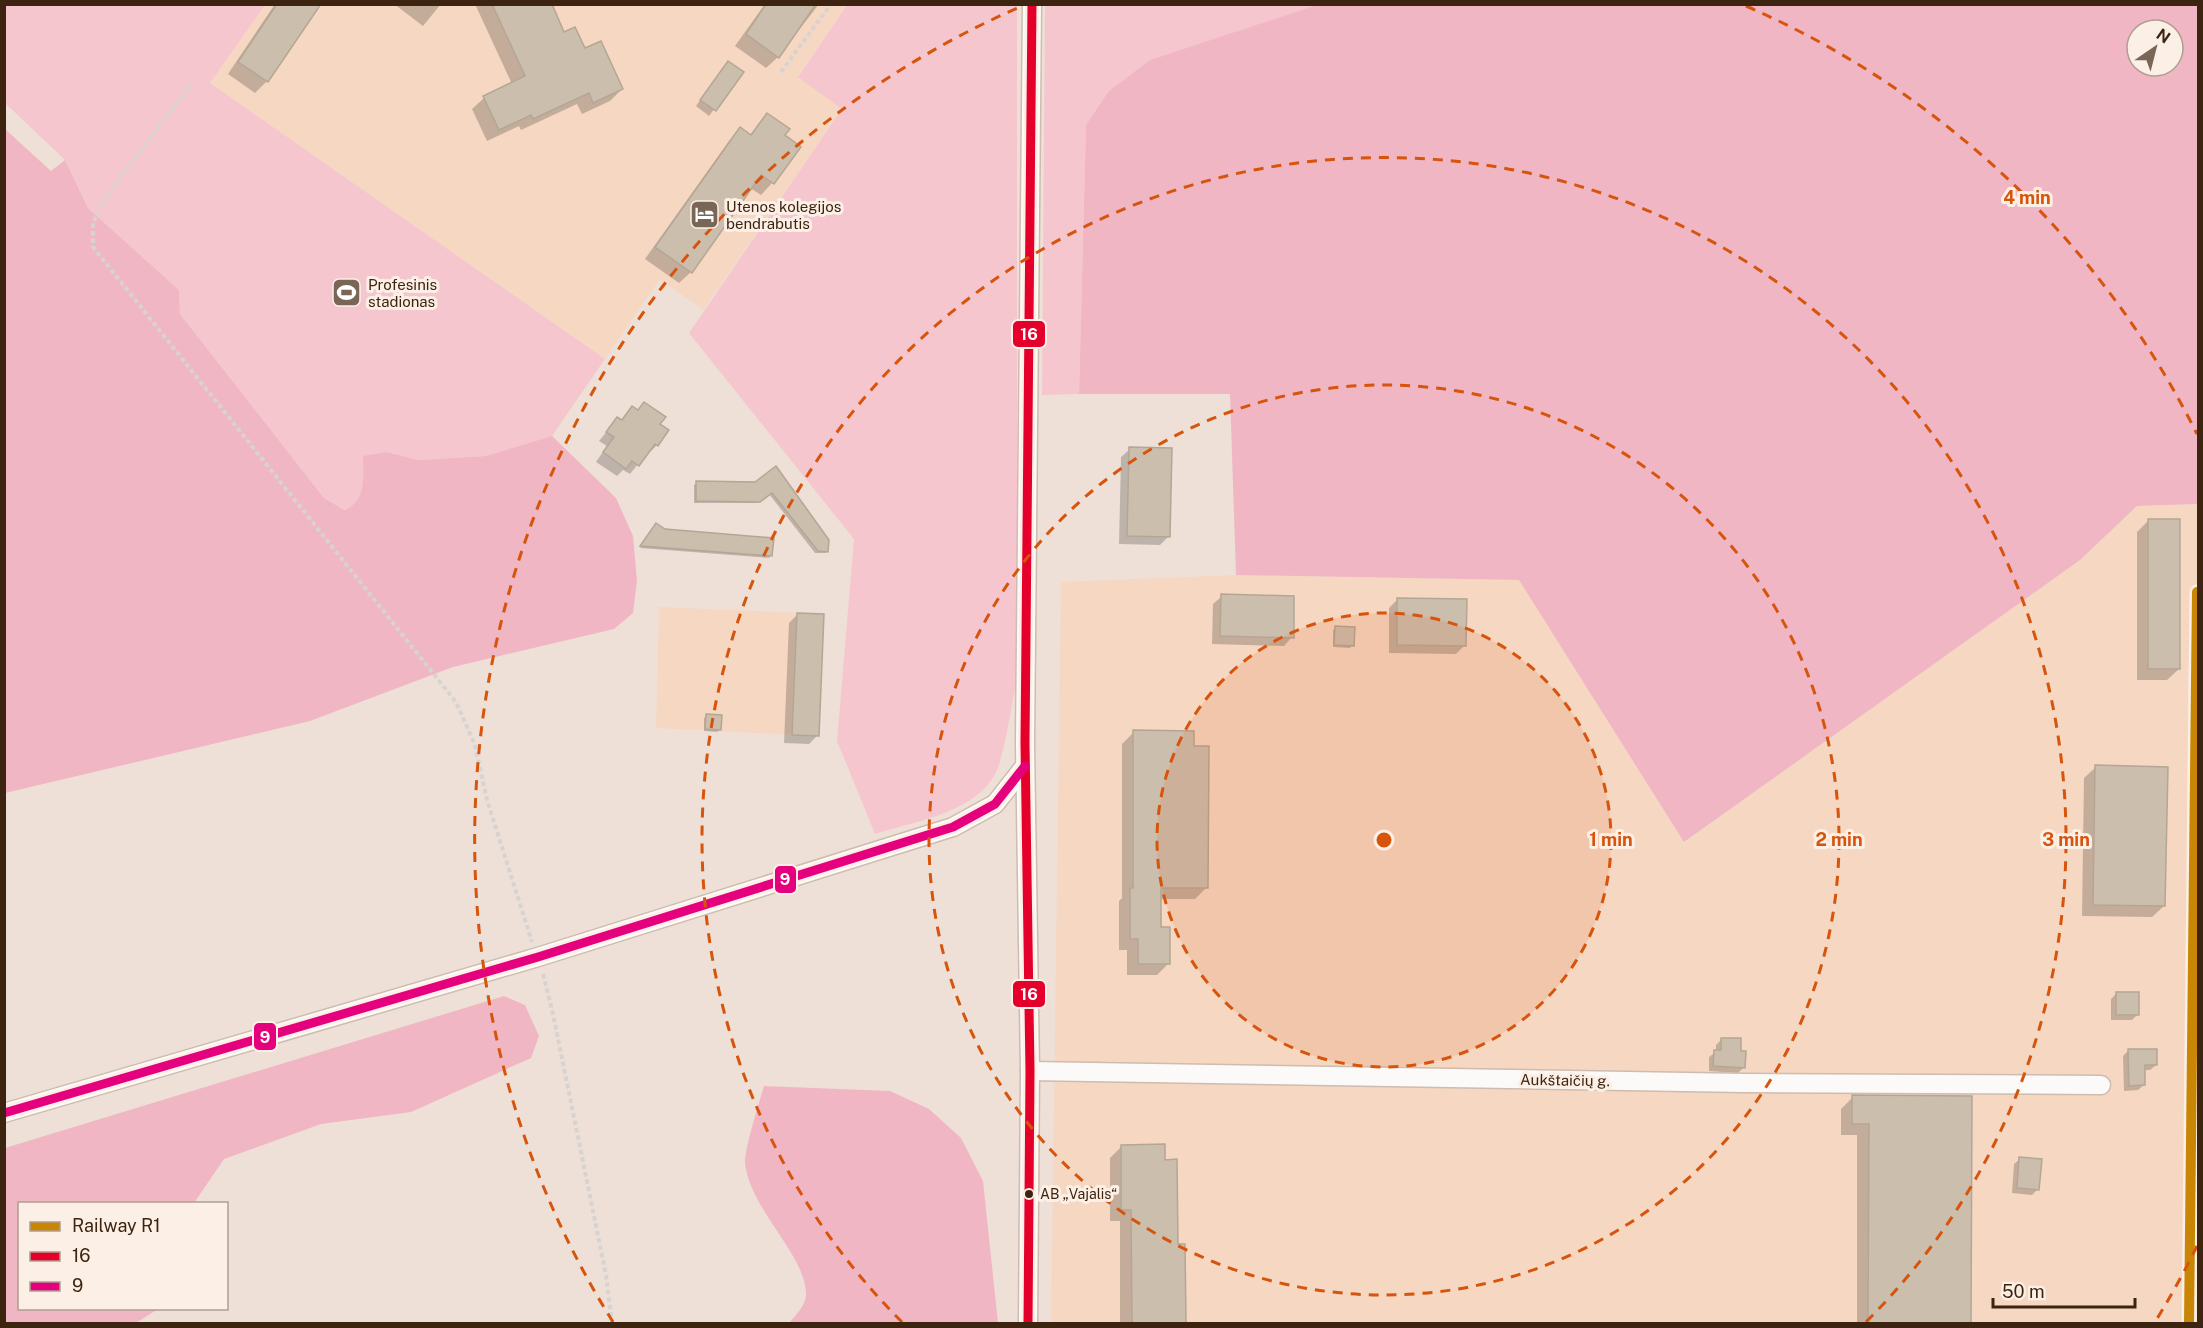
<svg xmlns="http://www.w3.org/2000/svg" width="2203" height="1328" font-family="'Public Sans',sans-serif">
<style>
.built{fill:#f5d7c2}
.green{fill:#f6c6cf}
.forest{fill:#f0b6c4;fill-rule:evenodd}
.shadow{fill:#0003}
.building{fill:#ccbead;stroke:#b4a695;stroke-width:1.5}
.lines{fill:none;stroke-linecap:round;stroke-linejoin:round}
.minor-casing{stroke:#cebcaf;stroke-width:21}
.path{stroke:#d8d3d0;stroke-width:4;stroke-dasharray:4.5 3;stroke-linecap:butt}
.minor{stroke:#fcfaf9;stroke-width:18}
.bus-1-casing{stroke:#fcefe6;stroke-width:14}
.bus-2-casing{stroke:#fcefe6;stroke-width:14}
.bus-1{stroke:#e4002b;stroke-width:9}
.bus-2{stroke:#e5007d;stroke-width:9}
.rail-1-casing{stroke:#fcefe6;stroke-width:15}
.rail-1{stroke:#c88604;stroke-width:10}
.ring{fill:none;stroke:#d7540c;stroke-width:3;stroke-dasharray:10 8}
.bus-dot{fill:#3c2411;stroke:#fcefe6;stroke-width:2}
.labels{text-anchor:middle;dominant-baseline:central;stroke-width:6;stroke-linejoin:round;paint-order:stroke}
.bus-label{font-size:14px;fill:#3c2411;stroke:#fcefe6;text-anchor:start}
.poi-label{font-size:15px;fill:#3c2411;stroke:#fcefe6;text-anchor:start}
.street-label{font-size:15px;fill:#3c2411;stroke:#fcefe6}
.centre{fill:#d7540c;stroke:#fcefe6;stroke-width:3}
.ring-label{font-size:18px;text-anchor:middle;font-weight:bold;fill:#d7540c;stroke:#fcefe6;stroke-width:6;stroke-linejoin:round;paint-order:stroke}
.line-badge{stroke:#fcefe6;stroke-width:2}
.badge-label{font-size:16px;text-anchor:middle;font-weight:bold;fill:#fff}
</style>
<rect width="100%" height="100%" fill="#eee0d6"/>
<!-- built -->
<g class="built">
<polygon points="265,5 847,5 798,76 843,108 703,310 660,279 605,359 210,83"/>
<polygon points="2198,504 2198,1323 1051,1324 1061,582 1236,575 1519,580 1685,842 2080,560 2137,506"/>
<polygon points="659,607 824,614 819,736 656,728"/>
</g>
<!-- green -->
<g class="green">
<path d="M4,5h261l-55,78 395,276 -53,77 -66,20 -68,4 -31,-8 -24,5c0,21 5,42 -17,53l-22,-12 -144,-184 -1,-24 -91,-82 -23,-48 -60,-57z"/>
<path d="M847,5h170v674c-6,29 -10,59 -18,86 -16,47 -83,56 -124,69l-38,-93 17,-202 -165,-206 153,-224 -44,-32z"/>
<polygon points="1045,5 1320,5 1150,60 1086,125 1079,394 1042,395"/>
</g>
<!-- forest -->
<g class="forest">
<path d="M1320,4l878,1v499l-61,2 -57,54 -396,282 -165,-262 -283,-5 -6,-181h-151l7,-269 23,-34 41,-31zM2137,30h36v36h-36z"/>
<path d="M5,129l46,42 14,-11 23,48 91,82 1,24 144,184 21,12c22,-10 18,-33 18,-54l24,-4 31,8 68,-4 66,-20 64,62 17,38 4,45 -4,32 -19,16 -161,38 -143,54 -305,72z"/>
<polygon points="504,996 525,1005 539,1036 531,1058 411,1112 321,1124 224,1159 194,1203 20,1204 20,1308 158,1309 136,1323 5,1323 5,1148"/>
<path d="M764,1086l126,5 39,18 32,29 22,43 15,142h-209c6,-7 16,-17 17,-27 2,-39 -56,-86 -61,-133 -1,-12 15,-63 19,-77z"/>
</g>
<!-- shadow -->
<g class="shadow">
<polygon points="275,4 319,4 267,81 255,93 228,74"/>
<polygon points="394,4 441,4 423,26"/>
<polygon points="475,4 528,4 584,50 622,89 610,101 582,114 577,104 521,130 519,126 487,141 472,109 484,98 512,84"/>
<polygon points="765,4 819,4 778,57 766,68 735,46"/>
<polygon points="723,68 742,72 709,116 696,106"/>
<polygon points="767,115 783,136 798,147 772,183 761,195 750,188 691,272 679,283 645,259 729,141 740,129 749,136"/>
<polygon points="644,404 658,425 657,445 648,454 647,453 630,474 623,470 617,476 596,462 607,446 599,441 617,419 620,421 632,408 637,411"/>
<polygon points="1130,449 1169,536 1160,545 1119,544 1121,457"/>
<polygon points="776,468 827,551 825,553 815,553 769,494 757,503 694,503 694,485 697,483 755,483"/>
<polygon points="2149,520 2179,669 2167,680 2137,680 2137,532"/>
<polygon points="654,528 664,531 771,555 769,558 640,548"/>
<polygon points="1222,596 1292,637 1284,646 1212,644 1213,604"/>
<polygon points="1398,599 1465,645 1456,654 1389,653 1389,608"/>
<polygon points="797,615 818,735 809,744 784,743 789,623"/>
<polygon points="1335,628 1352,645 1350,648 1333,647 1333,630"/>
<polygon points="707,716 720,730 717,732 704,731 704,718"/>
<polygon points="1134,732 1193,747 1207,887 1195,899 1159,899 1159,928 1168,964 1157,975 1127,975 1127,950 1119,950 1119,901 1122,898 1122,744"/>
<polygon points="2096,767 2164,906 2152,917 2082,916 2084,778"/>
<polygon points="2117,993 2137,1015 2132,1020 2111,1020 2111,999"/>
<polygon points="1722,1039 1739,1052 1744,1067 1738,1073 1709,1071 1709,1057 1716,1052 1716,1045"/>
<polygon points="2129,1050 2156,1065 2150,1070 2143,1070 2144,1085 2138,1090 2124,1091 2123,1056"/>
<polygon points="1853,1097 1971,1097 1970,1324 1857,1324 1857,1135 1841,1135 1841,1109"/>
<polygon points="1122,1146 1163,1161 1176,1245 1184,1245 1184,1324 1120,1324 1120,1221 1110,1221 1110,1158"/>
<polygon points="2020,1159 2038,1189 2032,1195 2012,1193 2014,1164"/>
</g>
<!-- building -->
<g class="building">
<polygon points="277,4 321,4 268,82 238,62"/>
<polygon points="492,4 552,4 564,32 575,27 585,48 601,41 623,89 593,103 589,93 533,119 531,115 499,130 483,96 525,76"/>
<polygon points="766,4 816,4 779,58 746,34"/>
<polygon points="728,61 744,72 716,111 700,100"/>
<polygon points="767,113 790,129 785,135 801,147 774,184 761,175 692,273 655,247 740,127 751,135"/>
<polygon points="644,402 666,417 660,424 669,430 658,446 655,444 639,466 632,461 626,469 603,452 614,437 606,432 617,417 622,420 632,406 638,410"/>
<polygon points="1129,447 1172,448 1170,537 1127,536"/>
<polygon points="776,466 829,540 828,552 818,551 772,493 760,502 696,501 696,481 755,482"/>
<rect x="2148" y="519" width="32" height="150"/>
<polygon points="656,523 665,529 774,538 772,556 640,546"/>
<polygon points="1221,594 1294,596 1294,638 1220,636"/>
<polygon points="1397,598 1467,599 1466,646 1397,645"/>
<polygon points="797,613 824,614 819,736 792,735"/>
<polygon points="1335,626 1355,627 1354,646 1334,645"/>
<polygon points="706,714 722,715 721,730 705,729"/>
<polygon points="1133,730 1194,731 1194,746 1209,746 1208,888 1161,888 1161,927 1170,927 1170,964 1138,964 1138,939 1130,939 1130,888 1133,888"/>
<polygon points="2095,765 2168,767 2165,906 2093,905"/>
<rect x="2116" y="992" width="23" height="23"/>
<polygon points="1721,1038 1741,1038 1741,1051 1746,1051 1745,1068 1713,1066 1714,1050 1721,1050"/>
<polygon points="2128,1049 2157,1049 2157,1065 2145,1065 2145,1085 2129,1086"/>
<polygon points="1852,1095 1972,1096 1971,1323 1868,1323 1869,1124 1852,1124"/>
<polygon points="1165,1144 1165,1160 1177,1159 1178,1244 1185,1244 1186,1323 1132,1323 1131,1210 1121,1210 1121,1145"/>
<polygon points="2019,1157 2042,1159 2039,1190 2017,1188"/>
</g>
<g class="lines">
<defs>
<g id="minor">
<polyline points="1030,1071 1744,1083 2101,1085"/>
<polyline points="4,1113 538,957 953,827 995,804 1025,766"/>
<polyline points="1028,1324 1030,1071 1025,743 1032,4"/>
</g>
</defs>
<!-- minor casing -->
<use href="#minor" class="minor-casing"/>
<!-- path -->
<g class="path">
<polyline points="781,72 831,4"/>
<polyline points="192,83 105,198 93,223 93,247 456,702 475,745 487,800 532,942"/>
<polyline points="543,974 553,1014 606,1275 612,1324"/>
</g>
<!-- minor -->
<use href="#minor" class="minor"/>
<defs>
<polyline id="bus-1" points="1028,1324 1030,1071 1025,743 1032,4"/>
<polyline id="bus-2" points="4,1113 538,957 953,827 995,804 1025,766"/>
</defs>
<!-- bus-1 casing -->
<use href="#bus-1" class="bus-1-casing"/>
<!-- bus-2 casing -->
<use href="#bus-2" class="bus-2-casing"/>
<!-- bus-1 -->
<use href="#bus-1" class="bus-1"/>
<!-- bus-2 -->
<use href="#bus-2" class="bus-2"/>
<defs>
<polyline id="rail-1" points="2189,1324 2197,592"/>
</defs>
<!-- rail-1 casing -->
<use href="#rail-1" class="rail-1-casing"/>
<!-- rail-1 -->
<use href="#rail-1" class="rail-1"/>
</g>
<!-- distance rings -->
<circle cx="1384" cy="840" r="227" fill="#d7540c" fill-opacity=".12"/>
<g class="ring">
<circle cx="1384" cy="840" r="227"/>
<circle cx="1384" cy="840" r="455"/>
<path d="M902 1322A682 682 0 1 1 1866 1322"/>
<path d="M2197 1246A909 909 0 0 1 2155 1322M613 1322A909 909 0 0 1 1022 6M1746 6A909 909 0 0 1 2197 434"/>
</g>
<!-- icons -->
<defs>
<symbol id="hotel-square" viewBox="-11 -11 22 22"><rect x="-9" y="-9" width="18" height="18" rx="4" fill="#7a6656" stroke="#fcefe6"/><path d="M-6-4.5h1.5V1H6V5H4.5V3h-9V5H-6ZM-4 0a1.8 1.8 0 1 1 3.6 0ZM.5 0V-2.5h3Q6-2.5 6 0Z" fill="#fff"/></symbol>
<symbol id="stadium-square" viewBox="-11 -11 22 22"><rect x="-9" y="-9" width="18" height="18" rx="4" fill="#7a6656" stroke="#fcefe6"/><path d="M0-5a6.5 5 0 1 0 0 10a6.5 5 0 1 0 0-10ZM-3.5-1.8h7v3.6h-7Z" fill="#fff"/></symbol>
</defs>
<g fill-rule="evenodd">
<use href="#hotel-square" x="688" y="198" width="33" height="33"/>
<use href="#stadium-square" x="330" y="276" width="33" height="33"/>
</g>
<!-- markers -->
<circle class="bus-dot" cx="1029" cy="1194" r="5"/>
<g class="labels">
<!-- bus labels -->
<g class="bus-label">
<text x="1040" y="1194">AB „Vajalis“</text>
</g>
<!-- poi labels -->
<g class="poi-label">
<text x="726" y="206">Utenos kolegijos<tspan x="726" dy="17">bendrabutis</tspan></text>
<text x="368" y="284">Profesinis<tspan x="368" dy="17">stadionas</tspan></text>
</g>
<!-- street labels -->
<g class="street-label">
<text transform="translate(1565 1080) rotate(1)">Aukštaičių g.</text>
</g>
</g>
<circle cx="1384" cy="840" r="9" class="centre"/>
<g class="ring-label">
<text x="2027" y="204">4 min</text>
<text x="1611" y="846">1 min</text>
<text x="1839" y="846">2 min</text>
<text x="2066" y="846">3 min</text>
</g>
<g class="line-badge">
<rect x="1012" y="320" width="34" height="28" rx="6" fill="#e4002b"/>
<rect x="774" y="865" width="23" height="29" rx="6" fill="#e5007d"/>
<rect x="1012" y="980" width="34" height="28" rx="6" fill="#e4002b"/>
<rect x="253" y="1022" width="24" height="29" rx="6" fill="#e5007d"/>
</g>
<g class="badge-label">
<text x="1029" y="340">16</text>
<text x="785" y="885">9</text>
<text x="1029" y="1000">16</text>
<text x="265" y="1043">9</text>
</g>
<!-- border -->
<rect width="2203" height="1328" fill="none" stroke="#3c2411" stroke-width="12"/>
<!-- legend -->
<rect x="18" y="1202" width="210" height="108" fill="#fcefe6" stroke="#af9e91" stroke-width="1.5"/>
<rect x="30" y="1222" width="30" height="9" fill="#c88604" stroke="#af9e91" stroke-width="1.5"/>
<text x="72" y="1232" font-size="18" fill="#3c2411">Railway R1</text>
<rect x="30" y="1252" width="30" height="9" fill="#e4002b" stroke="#af9e91" stroke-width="1.5"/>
<text x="72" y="1262" font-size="18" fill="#3c2411">16</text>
<rect x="30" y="1282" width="30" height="9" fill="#e5007d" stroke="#af9e91" stroke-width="1.5"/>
<text x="72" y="1292" font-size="18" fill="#3c2411">9</text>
<!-- north arrow -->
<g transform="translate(2155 48) rotate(35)"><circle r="28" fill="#fcefe6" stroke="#af9e91" stroke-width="1.5"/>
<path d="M0-4.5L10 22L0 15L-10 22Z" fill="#7a6656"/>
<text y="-9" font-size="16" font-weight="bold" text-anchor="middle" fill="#3c2411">N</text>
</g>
<!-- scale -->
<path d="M1993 1298v9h142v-9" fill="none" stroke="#3c2411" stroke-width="3"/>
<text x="2002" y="1298" font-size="18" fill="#3c2411" stroke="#fcefe6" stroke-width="4.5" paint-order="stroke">50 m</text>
</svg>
